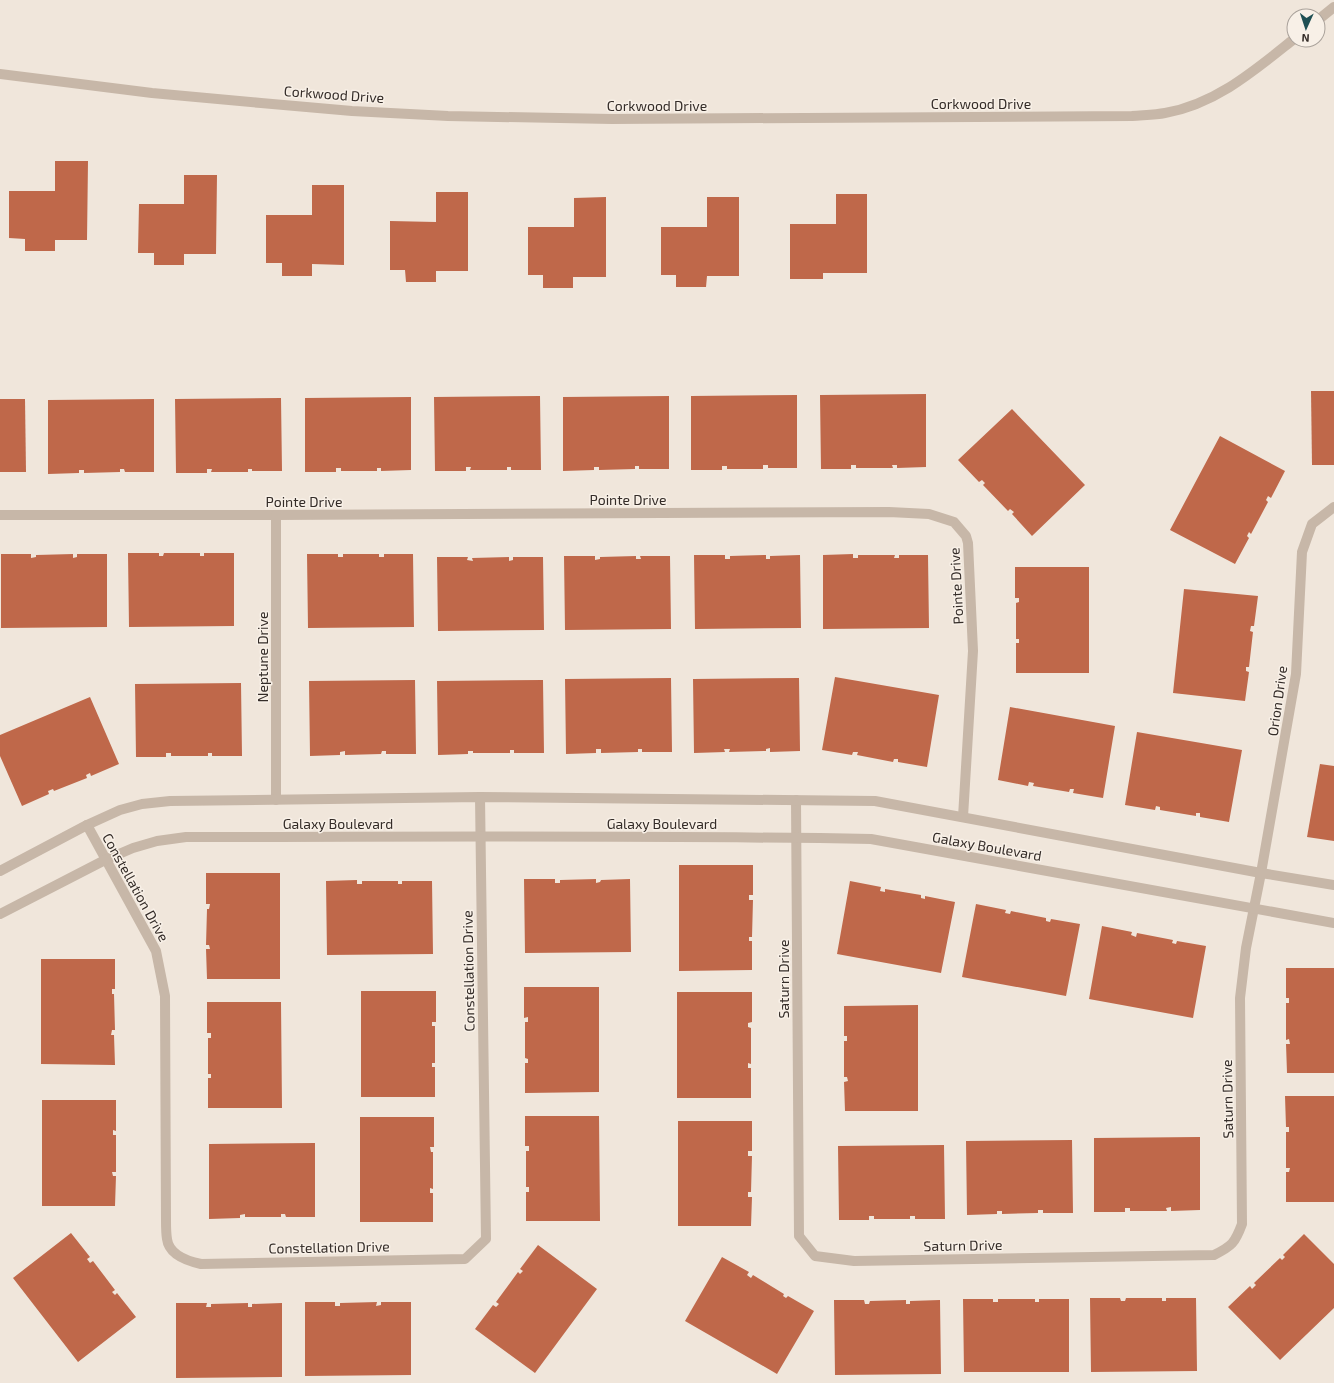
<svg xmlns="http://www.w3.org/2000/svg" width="1334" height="1383" font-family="'Exo 2',sans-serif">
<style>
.building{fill:#bf684a}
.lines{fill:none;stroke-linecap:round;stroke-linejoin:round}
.minor{stroke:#c7b7a8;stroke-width:10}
.labels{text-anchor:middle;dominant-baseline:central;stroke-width:3;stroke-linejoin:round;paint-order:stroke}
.street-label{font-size:14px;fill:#342c28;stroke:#f8f0e7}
</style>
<rect width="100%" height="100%" fill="#f0e6db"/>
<!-- building -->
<g class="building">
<polygon points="55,161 88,161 87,240 55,240 55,251 25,251 25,239 9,238 9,191 55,191"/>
<polygon points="184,175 217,175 216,254 184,254 184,265 154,265 154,253 138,253 139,204 184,204"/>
<polygon points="312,185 344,185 344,265 312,264 312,276 282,276 282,263 266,263 266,215 312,215"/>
<polygon points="436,192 468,192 468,271 436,271 436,282 406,282 405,270 390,270 390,221 436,222"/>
<polygon points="836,194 867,194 867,273 823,273 823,279 790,279 790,224 836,224"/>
<polygon points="606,197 606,277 573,277 573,288 543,288 543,275 528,275 528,227 574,227 574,198"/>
<polygon points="707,197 739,197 739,276 707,276 706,287 676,287 676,275 661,275 661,227 707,227"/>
<polygon points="1311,391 1334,391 1334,465 1312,465"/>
<polygon points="926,394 926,467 897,468 897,465 892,465 893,468 856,468 856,465 851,465 851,469 821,469 820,395"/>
<polygon points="797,395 797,468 768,468 768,465 763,465 763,469 727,469 727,466 722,466 722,470 691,470 691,396"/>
<polygon points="540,396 541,470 511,470 511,467 507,467 507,470 470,470 471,467 466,467 466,471 435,471 434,397"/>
<polygon points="669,396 669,469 639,469 639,466 635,466 635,469 599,470 599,467 594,467 594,470 563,471 563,397"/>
<polygon points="411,397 411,470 381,471 381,468 377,468 377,471 341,471 341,468 336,468 336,472 305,472 305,398"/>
<polygon points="281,398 282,471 252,471 252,469 248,469 248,472 211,472 212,469 207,469 207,473 176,473 175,399"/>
<polygon points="0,399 25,399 26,472 0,472"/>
<polygon points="154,399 154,472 125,472 124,469 120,469 120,472 84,473 84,470 79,470 79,473 48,474 48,400"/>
<polygon points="1012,409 1085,485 1032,536 1012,514 1014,512 1010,509 1008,511 983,485 985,483 982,480 979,482 958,460"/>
<polygon points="1220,436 1285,471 1271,498 1268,496 1266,500 1268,502 1251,534 1249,532 1247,536 1249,538 1235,564 1170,530"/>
<polygon points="128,553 159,553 159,556 163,556 164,553 200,553 200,556 204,556 204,553 234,553 234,626 129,627"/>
<polygon points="1,554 31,554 31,558 36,557 36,555 73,554 73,558 77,557 77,554 107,554 107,627 1,628"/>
<polygon points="307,554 338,554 338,557 343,557 343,554 379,554 379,557 384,557 384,554 413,554 414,627 308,628"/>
<polygon points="853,554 853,558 858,558 858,555 895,555 894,558 899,558 899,555 928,555 929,628 823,629 823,555"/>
<polygon points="694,555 725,555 725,559 730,559 730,556 766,555 766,559 770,559 770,556 800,555 801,628 695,629"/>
<polygon points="564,556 595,556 595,560 600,559 600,557 636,556 636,559 641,559 640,556 670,556 671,629 565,630"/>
<polygon points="437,557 468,557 467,560 473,561 472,558 509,557 509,561 513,560 513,557 543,557 544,630 438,631"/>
<polygon points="1015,567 1089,567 1089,673 1016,673 1016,643 1019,643 1019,639 1016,639 1016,603 1019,602 1019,598 1015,598"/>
<polygon points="1184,589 1258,596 1254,626 1251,626 1250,631 1253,632 1249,667 1246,667 1246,671 1249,672 1245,701 1173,693"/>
<polygon points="835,677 939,695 927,767 898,762 898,759 894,759 893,762 857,755 858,752 853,752 852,755 822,750"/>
<polygon points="671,678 672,752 642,752 642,749 638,749 638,752 601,753 601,749 596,749 596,753 566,754 565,679"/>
<polygon points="799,678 800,751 770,752 770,748 766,749 766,751 729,752 730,749 724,749 725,752 694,753 693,679"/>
<polygon points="415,680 416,754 386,754 386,751 382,751 381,754 345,755 345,751 340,752 340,755 310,756 309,681"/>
<polygon points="543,680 544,753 514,753 514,750 510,750 510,753 473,753 473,751 468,751 468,754 438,755 437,681"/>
<polygon points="241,683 242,756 212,756 212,753 208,753 208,756 171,756 171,753 166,753 166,757 136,757 135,684"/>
<polygon points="90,697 119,764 91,776 90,773 86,775 87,778 54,791 53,789 48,791 49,794 22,806 0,756 0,735"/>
<polygon points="1010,707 1115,726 1103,798 1073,793 1074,789 1070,789 1069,792 1033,786 1034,783 1029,782 1028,786 998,780"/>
<polygon points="1137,732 1242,750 1229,822 1200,817 1200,813 1196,813 1196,816 1160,810 1160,807 1156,806 1155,810 1125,805"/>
<polygon points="1320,764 1334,766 1334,841 1307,837"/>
<polygon points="679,865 753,865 753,895 749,895 749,900 753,900 752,937 749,937 749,941 752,941 752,970 679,971"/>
<polygon points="206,873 280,873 280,979 207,979 206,949 210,949 209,945 206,945 207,909 209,909 210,904 206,904"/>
<polygon points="524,879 555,879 555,883 560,883 560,880 596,879 596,883 600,882 601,880 630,879 631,952 525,953"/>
<polygon points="357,880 357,884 362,884 362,881 398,881 398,884 402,884 402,881 432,881 433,954 327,955 326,881"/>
<polygon points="850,881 881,887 880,891 885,892 885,889 921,895 921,898 925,899 925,896 955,902 941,973 837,954"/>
<polygon points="976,904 1006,910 1005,913 1010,914 1011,911 1046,918 1046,921 1050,922 1051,919 1080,924 1066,996 962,977"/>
<polygon points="1102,926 1132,932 1131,935 1136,937 1137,933 1173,940 1172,943 1176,944 1177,941 1206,946 1193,1018 1089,999"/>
<polygon points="41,959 115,959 115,989 112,989 112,994 114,994 115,1030 112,1030 111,1035 114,1035 115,1065 41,1064"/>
<polygon points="1286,968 1334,968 1334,1073 1287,1073 1286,1044 1290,1044 1289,1039 1286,1040 1286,1003 1289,1003 1289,998 1286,998"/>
<polygon points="524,987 599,987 599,1092 525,1093 525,1063 528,1063 528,1059 525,1058 525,1022 528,1022 528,1017 524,1018"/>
<polygon points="361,991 436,991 436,1022 432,1022 432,1026 435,1026 435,1063 432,1063 432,1067 435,1067 435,1097 361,1097"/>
<polygon points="677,992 752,992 752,1022 748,1023 748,1027 751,1028 751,1064 748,1063 748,1068 751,1068 751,1098 677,1098"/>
<polygon points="207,1002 281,1002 282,1108 208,1108 208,1078 211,1078 211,1074 208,1074 208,1038 211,1038 211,1033 207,1033"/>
<polygon points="918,1005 918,1111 845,1111 844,1082 848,1081 847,1077 844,1077 844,1041 847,1041 847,1036 844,1036 844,1006"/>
<polygon points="1285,1096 1334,1096 1334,1202 1286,1202 1286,1172 1289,1172 1290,1168 1286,1168 1286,1132 1289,1132 1289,1127 1286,1127"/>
<polygon points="42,1100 116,1100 116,1131 113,1130 113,1135 116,1135 116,1172 112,1172 113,1176 116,1176 115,1206 42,1206"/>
<polygon points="525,1116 599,1116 600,1221 526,1221 526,1192 529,1192 529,1187 526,1187 526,1151 529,1151 529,1146 525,1146"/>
<polygon points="360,1117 434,1117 434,1147 430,1147 431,1152 433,1152 433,1189 430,1188 430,1193 433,1193 433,1222 360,1222"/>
<polygon points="678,1121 752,1121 752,1151 748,1151 748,1156 752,1156 751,1192 748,1192 748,1197 752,1197 751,1226 678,1226"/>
<polygon points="1200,1137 1200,1210 1171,1211 1171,1207 1166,1208 1167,1211 1130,1211 1130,1208 1125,1208 1125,1212 1094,1212 1094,1138"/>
<polygon points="1072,1140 1073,1213 1043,1213 1043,1210 1038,1210 1038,1213 1002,1214 1002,1211 997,1211 997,1214 967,1215 966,1141"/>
<polygon points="315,1143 315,1217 286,1217 285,1214 281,1214 281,1217 245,1217 245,1214 240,1215 240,1218 209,1219 209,1144"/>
<polygon points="944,1145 945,1219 915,1219 915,1216 910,1216 910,1219 874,1219 874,1216 869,1216 869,1220 839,1220 838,1146"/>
<polygon points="71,1233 90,1257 87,1259 90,1263 93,1261 115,1290 112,1292 115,1295 117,1293 136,1317 78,1362 13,1278"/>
<polygon points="1304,1234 1334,1264 1334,1308 1280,1360 1228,1307 1250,1286 1252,1289 1256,1285 1254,1283 1280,1258 1282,1260 1285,1257 1283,1255"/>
<polygon points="538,1245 597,1289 535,1373 475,1329 493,1305 496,1307 499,1304 496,1302 518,1272 520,1274 523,1271 520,1269"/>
<polygon points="722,1257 749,1272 747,1275 751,1278 753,1275 784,1294 783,1296 786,1298 788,1296 814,1311 777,1374 685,1321"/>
<polygon points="1090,1298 1120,1298 1121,1301 1125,1301 1126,1298 1162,1298 1162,1301 1166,1301 1166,1298 1196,1298 1197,1371 1091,1372"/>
<polygon points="963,1299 993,1299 993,1302 998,1302 998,1299 1035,1299 1035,1302 1039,1302 1039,1299 1069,1299 1069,1372 964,1372"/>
<polygon points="834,1300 864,1300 865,1304 869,1304 870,1301 906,1300 906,1304 910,1304 910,1301 940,1300 941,1374 835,1375"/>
<polygon points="305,1302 335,1302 335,1306 340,1306 340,1303 377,1302 376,1306 381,1305 381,1302 411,1302 411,1375 305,1376"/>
<polygon points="176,1303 207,1303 206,1307 211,1307 211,1304 248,1303 248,1307 252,1307 252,1304 282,1303 282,1377 176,1378"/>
</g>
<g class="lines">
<!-- minor -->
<g class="minor">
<polyline points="1318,20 1334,7"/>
<path d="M0,74l152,19 109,10 91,8 96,5 164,3 520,-3c11,-1 23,-1 33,-3 51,-9 90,-43 129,-74"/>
<polyline points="0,515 276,515 889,512 929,514 954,522 966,536 968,543 973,651 963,817"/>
<polyline points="276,515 276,800"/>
<path d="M796,800l3,436 16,20 39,5 360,-6c18,-9 21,-12 28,-31l-2,-226 6,-50 15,-75 35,-199 6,-122 10,-28 22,-17"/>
<path d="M87,825l69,126 9,45 1,224c0,6 0,13 1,19 2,16 20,22 34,25l264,-5 21,-20 -6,-442"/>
<polyline points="0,871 87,825 120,810 142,804 170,801 480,797 875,801 1261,873 1334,885"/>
<path d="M0,914l105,-54 28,-12 24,-7 29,-4c229,0 457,-2 685,2l463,84"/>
</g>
</g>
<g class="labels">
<!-- street labels -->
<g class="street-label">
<text transform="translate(334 94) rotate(4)">Corkwood Drive</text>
<text x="981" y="103">Corkwood Drive</text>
<text x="657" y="105">Corkwood Drive</text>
<text x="628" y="499">Pointe Drive</text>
<text x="304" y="501">Pointe Drive</text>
<text transform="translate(956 586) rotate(-93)">Pointe Drive</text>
<text transform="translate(262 657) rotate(-90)">Neptune Drive</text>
<text transform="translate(1277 701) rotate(-82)">Orion Drive</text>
<text x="338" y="823">Galaxy Boulevard</text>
<text x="662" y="823">Galaxy Boulevard</text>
<text transform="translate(987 846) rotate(10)">Galaxy Boulevard</text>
<text transform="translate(136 887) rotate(61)">Constellation Drive</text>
<text transform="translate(468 971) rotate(-91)">Constellation Drive</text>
<text transform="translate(783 979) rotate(-90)">Saturn Drive</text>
<text transform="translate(1227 1099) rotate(-91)">Saturn Drive</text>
<text transform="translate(963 1245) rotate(-1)">Saturn Drive</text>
<text transform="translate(329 1247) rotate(-1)">Constellation Drive</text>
</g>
</g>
<!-- north arrow -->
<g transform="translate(1306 28) rotate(183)"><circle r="19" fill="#f8f0e7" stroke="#aaa29b"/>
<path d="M0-3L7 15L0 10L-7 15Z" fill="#1f4f53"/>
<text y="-6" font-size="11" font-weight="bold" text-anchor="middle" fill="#342c28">N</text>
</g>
</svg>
